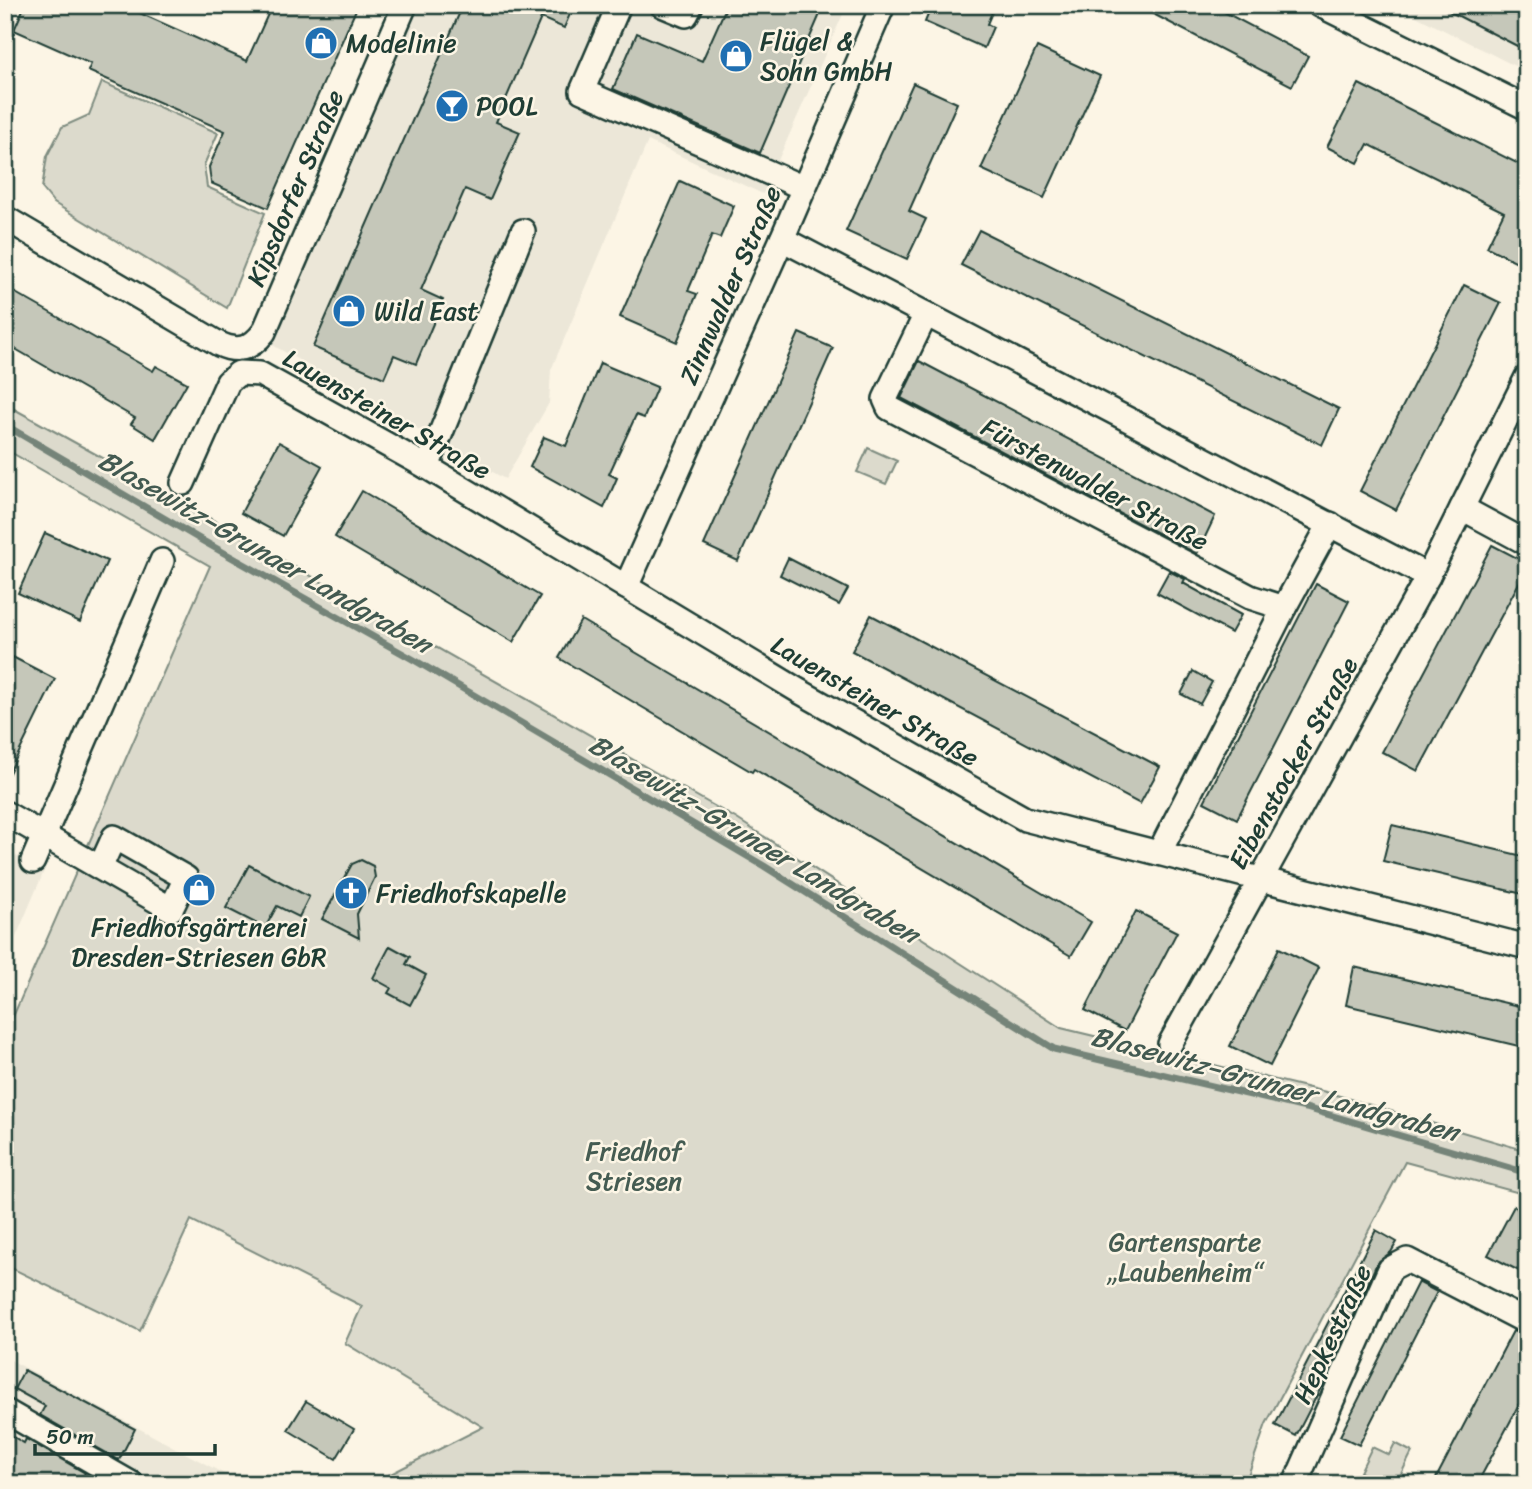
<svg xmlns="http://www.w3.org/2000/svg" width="1532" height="1489" font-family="Sriracha,sans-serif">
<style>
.built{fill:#ece7d8}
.green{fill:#dcdacc;stroke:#7e8c80;stroke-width:2}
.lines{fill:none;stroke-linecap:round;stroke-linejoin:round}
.stream{stroke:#758479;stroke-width:7}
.building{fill:#c5c7b9;stroke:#1f3d34;stroke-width:2}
.minor-casing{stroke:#1f3d34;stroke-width:28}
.minor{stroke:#fcf5e5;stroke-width:23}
.labels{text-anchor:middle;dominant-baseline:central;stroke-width:5;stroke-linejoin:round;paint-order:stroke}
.poi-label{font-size:26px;fill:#1f3d34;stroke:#fcf5e5;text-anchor:start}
.street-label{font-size:26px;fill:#1f3d34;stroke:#fcf5e5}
.park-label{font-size:26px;fill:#455c52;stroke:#fcf5e5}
.water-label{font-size:28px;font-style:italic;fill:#435a51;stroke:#fcf5e5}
</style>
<rect width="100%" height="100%" fill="#fcf5e5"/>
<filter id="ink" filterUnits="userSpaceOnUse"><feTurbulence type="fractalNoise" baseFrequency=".0143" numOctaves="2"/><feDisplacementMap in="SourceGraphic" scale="14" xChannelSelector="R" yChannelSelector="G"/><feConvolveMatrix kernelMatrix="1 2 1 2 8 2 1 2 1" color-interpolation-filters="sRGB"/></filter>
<g filter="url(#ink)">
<!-- built -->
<g class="built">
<polygon points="402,5 847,5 763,194 648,141 551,370 549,403 505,479 257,336"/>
<polygon points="1394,5 1527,5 1527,72"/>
<polygon points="5,850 44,871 5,963"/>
<polygon points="5,1357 243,1484 50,1484 5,1459"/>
</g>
<!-- green -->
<g class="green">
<polygon points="102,82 218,133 204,165 207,187 265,213 227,308 54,203 42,188 47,156 62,127 89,115"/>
<polygon points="5,404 157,488 737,819 1061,1028 1326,1092 1527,1151 1527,1195 1405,1162 1266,1424 1245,1484 371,1484 483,1427 345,1343 362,1306 191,1220 140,1331 5,1265 5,1035 210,566 5,449"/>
<polygon points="868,448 897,461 886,484 857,472"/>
<polygon points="1395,1443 1412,1452 1396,1484 1383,1484 1360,1472 1372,1447 1389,1455"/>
</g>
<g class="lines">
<!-- stream -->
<polyline class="stream" points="5,425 203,541 416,661 764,866 1054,1049 1306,1108 1527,1173"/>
</g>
<!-- building -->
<g class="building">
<polygon points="25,5 122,5 247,61 272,5 358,5 268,208 211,183 209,167 225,131 88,71 91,64 14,30"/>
<polygon points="463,5 574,5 564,28 541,18 496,122 520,132 490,200 465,189 421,290 443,300 416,364 394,355 384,378 313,347"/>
<polygon points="727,5 824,5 760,153 613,89 637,33 702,61"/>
<polygon points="932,5 995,5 987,24 993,27 984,48 925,22"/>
<polygon points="1136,5 1211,5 1308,56 1292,86"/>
<polygon points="1437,5 1527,5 1527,51"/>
<polygon points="1037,47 1100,76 1044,198 981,169"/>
<polygon points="913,83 957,103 909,211 926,219 907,259 846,231"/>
<polygon points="1359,84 1527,168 1527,267 1487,247 1504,212 1368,144 1358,163 1327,147"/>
<polygon points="680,181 734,206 720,238 712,235 688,291 697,294 677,342 620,317"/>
<polygon points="979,230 1339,409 1322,445 961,265"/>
<polygon points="1464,285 1501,303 1396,510 1360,491"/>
<polygon points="5,287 153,371 156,366 187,383 155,439 131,424 135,418 5,343"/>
<polygon points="799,333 833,348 738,561 704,545"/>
<polygon points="919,361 1215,516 1197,554 901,398"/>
<polygon points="600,363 657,387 644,418 636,415 609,474 617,478 604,508 530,467 544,437 566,446"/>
<polygon points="279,442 322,466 283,536 241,513"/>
<polygon points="362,491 540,596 513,642 335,537"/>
<polygon points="45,533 107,561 80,622 18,593"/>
<polygon points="1492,545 1527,563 1527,568 1418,771 1382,752"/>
<polygon points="788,558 848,589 839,605 780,575"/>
<polygon points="1169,571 1185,579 1183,583 1241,615 1231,633 1157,593"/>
<polygon points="1316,584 1349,601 1237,819 1204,802"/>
<polygon points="871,615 1160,767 1140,804 852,651"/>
<polygon points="581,620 1091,922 1071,956 754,769 752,772 559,658"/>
<polygon points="5,653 55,679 5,781"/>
<polygon points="1193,671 1212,682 1200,704 1181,694"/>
<polygon points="1392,825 1527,857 1527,895 1383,861"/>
<polygon points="361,860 373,866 375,877 357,914 359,938 322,919 352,864"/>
<polygon points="249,865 309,897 299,917 277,906 265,928 226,908"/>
<polygon points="1136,911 1177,932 1125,1031 1085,1010"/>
<polygon points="390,946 410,957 406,964 426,975 410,1005 388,993 391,988 373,978"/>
<polygon points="1279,948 1319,968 1270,1066 1230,1046"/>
<polygon points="1354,967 1527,1008 1527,1048 1346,1005"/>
<polygon points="1514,1206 1527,1213 1527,1275 1488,1255"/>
<polygon points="1376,1230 1397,1242 1391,1252 1377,1263 1330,1370 1296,1436 1275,1425"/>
<polygon points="1418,1282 1437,1292 1359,1445 1340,1436"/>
<polygon points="1513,1331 1527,1336 1527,1390 1477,1484 1433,1484"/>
<polygon points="24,1370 135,1429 119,1460 40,1415 45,1406 14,1389"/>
<polygon points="306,1401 354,1429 336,1459 288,1430"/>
<polygon points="5,1432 24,1443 26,1439 85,1473 79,1484 5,1484"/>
</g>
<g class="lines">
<defs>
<g id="minor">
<polyline points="619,5 582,91 804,188"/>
<polyline points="662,5 686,15 691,5"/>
<polyline points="1320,5 1527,108"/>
<path d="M5,218l214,126c19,9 32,5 45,-12l141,-327"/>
<polyline points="782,239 1428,576"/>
<polyline points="926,314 885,399 889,408 1250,597 1284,608 1330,524"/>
<polyline points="427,467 523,231"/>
<polyline points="183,483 228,382 239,373 260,374 427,467 799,691 1025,819 1527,947"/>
<polyline points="1462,508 1527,543"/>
<polyline points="626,587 782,239 883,5"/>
<path d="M5,813c55,32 111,64 166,96l15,-31 -72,-41 -14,31"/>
<polyline points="1159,853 1284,608"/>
<polyline points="33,861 162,561"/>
<polyline points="1170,1044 1428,576 1527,377"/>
<polyline points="5,1411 132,1484"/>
<polyline points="1295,1484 1390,1269 1407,1260 1527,1322"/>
</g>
</defs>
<!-- minor casing -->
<use href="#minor" class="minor-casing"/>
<!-- minor -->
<use href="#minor" class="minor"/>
</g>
</g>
<!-- icons -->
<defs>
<symbol id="shop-disc" viewBox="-11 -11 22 22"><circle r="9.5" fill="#1f6fb2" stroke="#fcf5e5"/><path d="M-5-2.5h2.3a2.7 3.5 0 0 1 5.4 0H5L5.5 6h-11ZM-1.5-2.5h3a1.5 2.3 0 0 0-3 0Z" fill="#fff"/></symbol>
<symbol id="bar-disc" viewBox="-11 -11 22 22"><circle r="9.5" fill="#1f6fb2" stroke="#fcf5e5"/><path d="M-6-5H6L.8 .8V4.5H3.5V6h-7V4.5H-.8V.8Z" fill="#fff"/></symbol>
<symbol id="church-disc" viewBox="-11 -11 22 22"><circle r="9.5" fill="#1f6fb2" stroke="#fcf5e5"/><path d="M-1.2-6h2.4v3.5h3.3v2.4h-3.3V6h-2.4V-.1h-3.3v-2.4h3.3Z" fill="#fff"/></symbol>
</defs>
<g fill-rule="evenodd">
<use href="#shop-disc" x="302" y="24" width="38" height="38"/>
<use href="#shop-disc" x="717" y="37" width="38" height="38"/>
<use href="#bar-disc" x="433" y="87" width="38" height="38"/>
<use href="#shop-disc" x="330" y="292" width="38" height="38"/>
<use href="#shop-disc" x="180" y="871" width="38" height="38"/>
<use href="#church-disc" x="332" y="874" width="38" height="38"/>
</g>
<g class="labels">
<!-- poi labels -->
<g class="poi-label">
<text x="760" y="41">Flügel &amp;<tspan x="760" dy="30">Sohn GmbH</tspan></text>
<text x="346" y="43">Modelinie</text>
<text x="476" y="106">POOL</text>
<text x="374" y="311">Wild East</text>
<text x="376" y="893">Friedhofskapelle</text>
<text x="199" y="927" text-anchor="middle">Friedhofsgärtnerei<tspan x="199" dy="30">Dresden-Striesen GbR</tspan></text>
</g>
<!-- street labels -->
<g class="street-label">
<text transform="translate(295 188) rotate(-67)">Kipsdorfer Straße</text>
<text transform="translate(730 285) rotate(-66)">Zinnwalder Straße</text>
<text transform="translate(387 414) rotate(30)">Lauensteiner Straße</text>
<text transform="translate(1095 484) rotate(28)">Fürstenwalder Straße</text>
<text transform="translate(875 701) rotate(30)">Lauensteiner Straße</text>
<text transform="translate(1293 763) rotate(-61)">Eibenstocker Straße</text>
<text transform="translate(1332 1334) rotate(-65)">Hepkestraße</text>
</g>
<!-- park labels -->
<g class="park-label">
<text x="634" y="1151">Friedhof<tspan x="634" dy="30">Striesen</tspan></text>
<text x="1185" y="1242">Gartensparte<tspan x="1185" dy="30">„Laubenheim“</tspan></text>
</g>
<!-- water labels -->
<g class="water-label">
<text transform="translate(265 552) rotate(30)">Blasewitz‐Grunaer Landgraben</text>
<text transform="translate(754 839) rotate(31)">Blasewitz‐Grunaer Landgraben</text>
<text transform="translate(1275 1084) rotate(15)">Blasewitz‐Grunaer Landgraben</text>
</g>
</g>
<!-- margin -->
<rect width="1532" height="1489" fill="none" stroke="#fcf5e5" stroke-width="28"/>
<rect x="14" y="14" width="1504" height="1461" fill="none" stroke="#1f3d34" stroke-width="2.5" filter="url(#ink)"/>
<!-- scale -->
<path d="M35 1444v10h180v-10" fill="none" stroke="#1f3d34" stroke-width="3.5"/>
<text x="46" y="1444" font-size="21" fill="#1f3d34" stroke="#fcf5e5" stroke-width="5" paint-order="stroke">50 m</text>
</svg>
